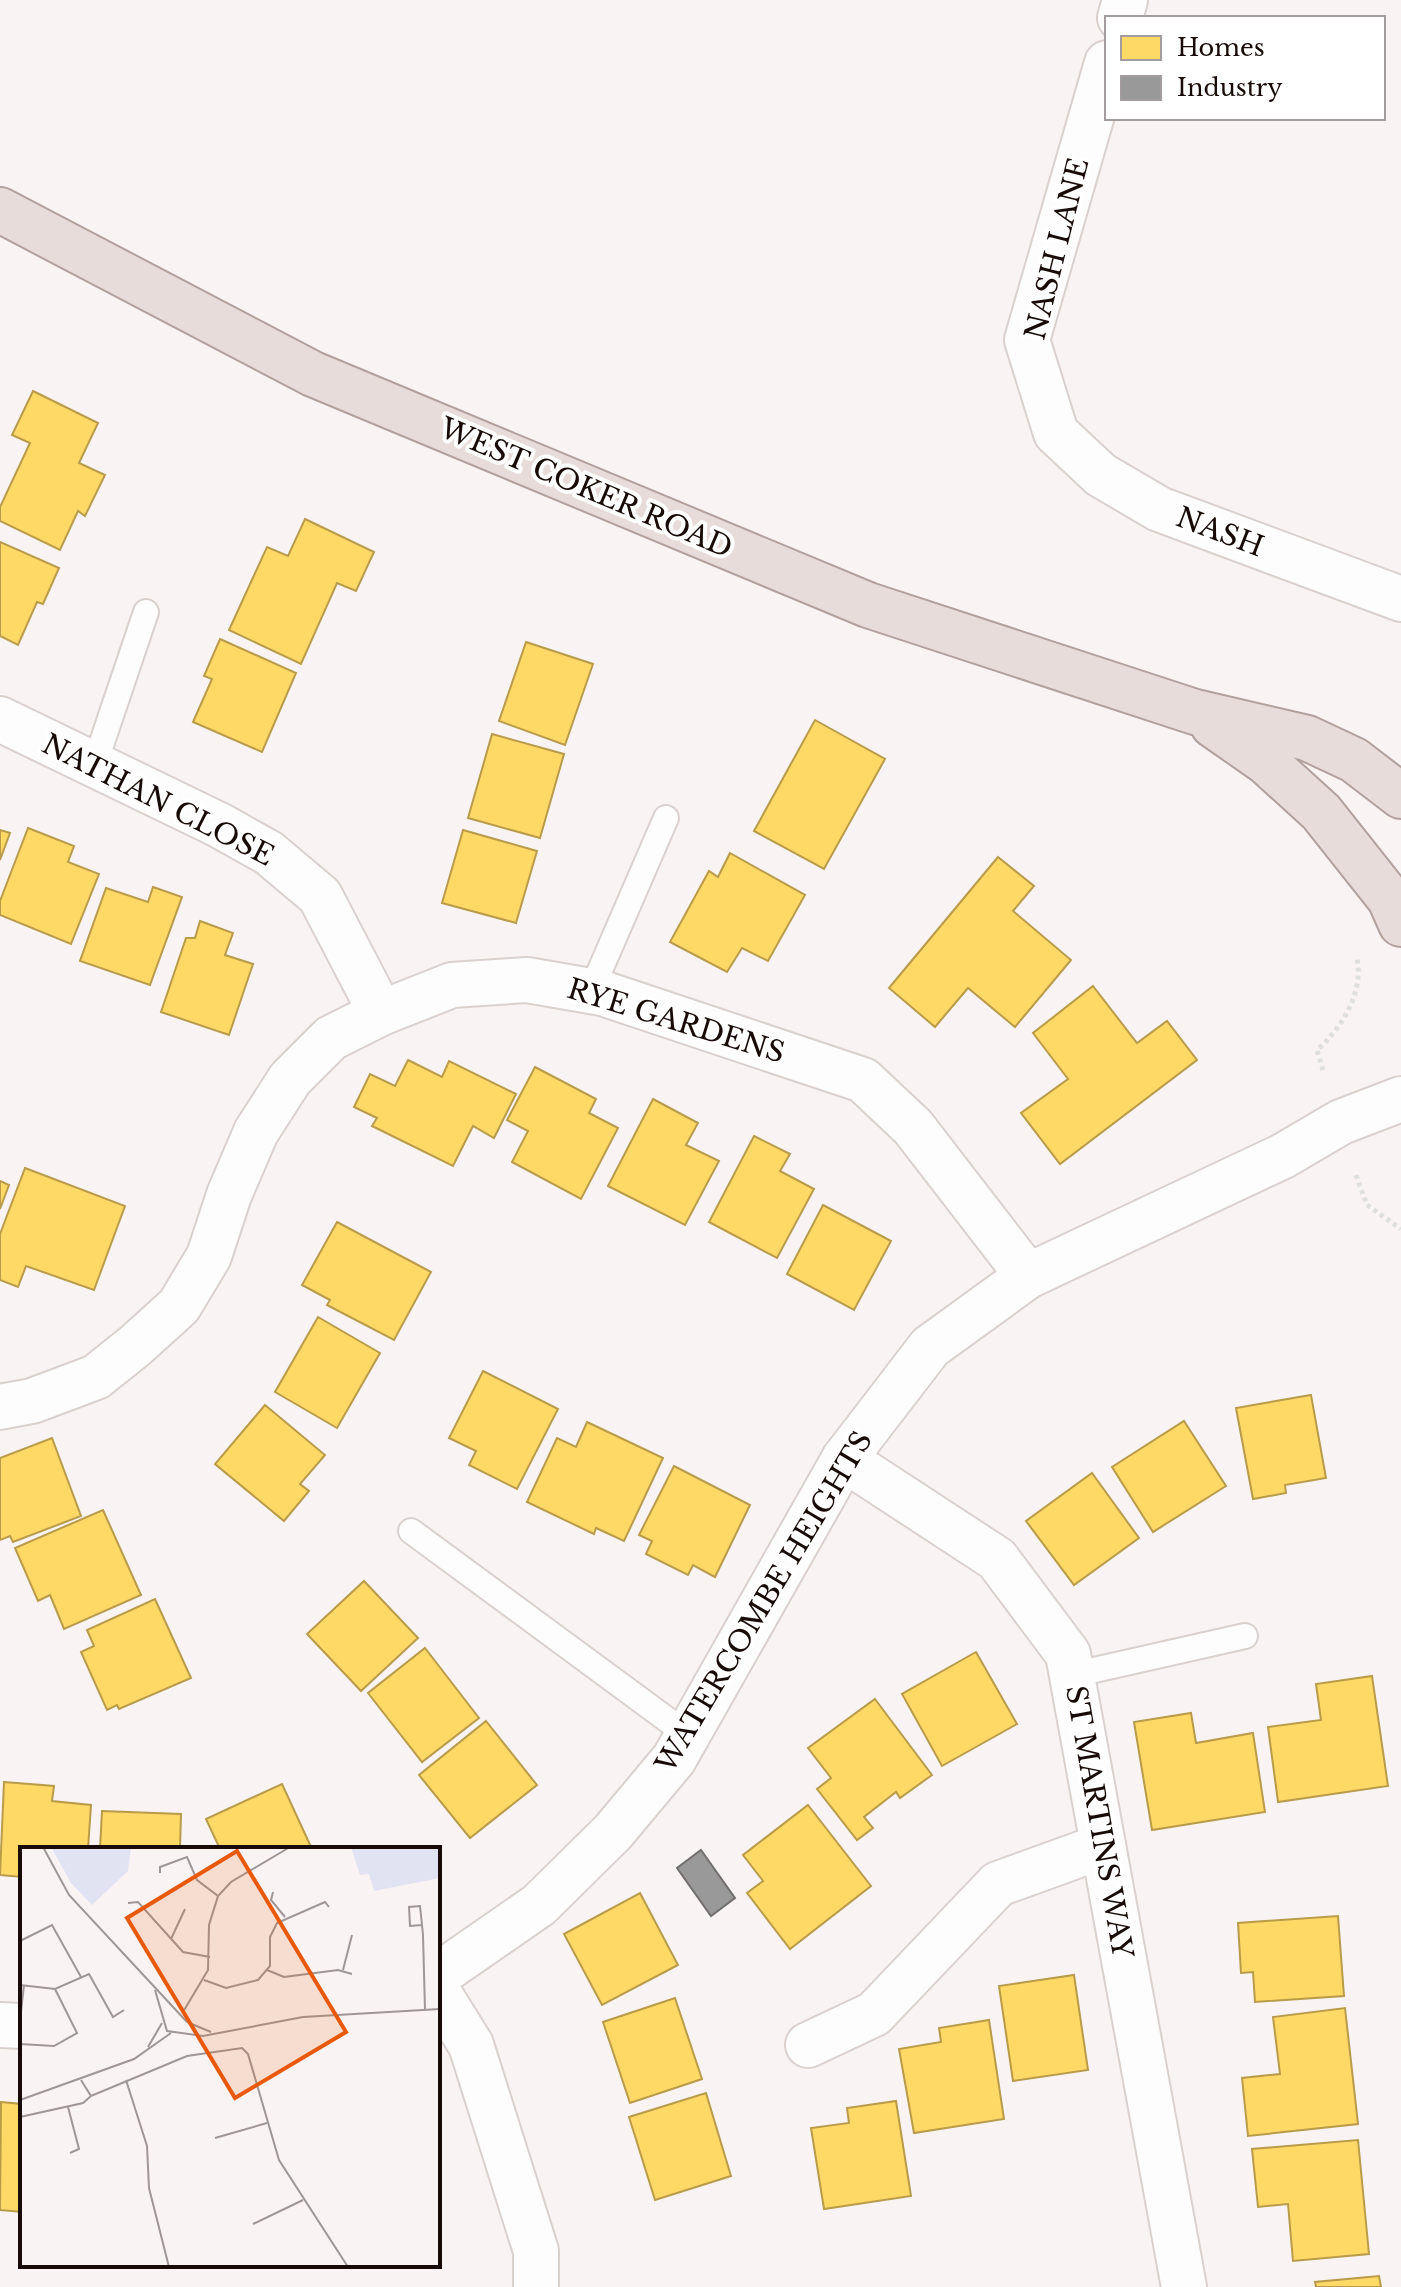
<svg xmlns="http://www.w3.org/2000/svg" width="1401" height="2287" font-family="'Libre Baskerville',serif">
<style>
.homes{fill:#ffd966;stroke:#b99b4a;stroke-width:2}
.industry{fill:#999;stroke:#726e6d;stroke-width:2}
.lines{fill:none;stroke-linecap:round;stroke-linejoin:round}
.service-casing{stroke:#dad1cf;stroke-width:28}
.minor-casing{stroke:#dad1cf;stroke-width:48}
.trunk-casing{stroke:#b2a09c;stroke-width:48}
.path{stroke:#e0dfdf;stroke-width:5;stroke-dasharray:4 4;stroke-linecap:butt}
.service{stroke:#fefdfd;stroke-width:24}
.minor{stroke:#fefdfd;stroke-width:44}
.trunk{stroke:#e8dcda;stroke-width:44}
.labels{text-anchor:middle;dominant-baseline:central;stroke-width:8;stroke-linejoin:round;paint-order:stroke}
.street-label{font-size:28px;fill:#170a07;stroke:#fff}
.inset-road{fill:none;stroke:#9f9695;stroke-width:2}
.view{fill:#e8590c;fill-opacity:0.15;stroke:#e8590c;stroke-width:4}
.inset-edge{fill:none;stroke:#170a07;stroke-width:4}
</style>
<rect width="100%" height="100%" fill="#f9f4f3"/>
<!-- homes -->
<g class="homes">
<polygon points="33,391 98,423 79,463 105,475 85,516 78,511 60,550 0,521 0,507 30,443 12,435"/>
<polygon points="305,519 374,552 356,591 337,583 301,664 229,630 267,547 288,556"/>
<polygon points="0,542 59,568 43,604 37,602 18,645 0,636"/>
<polygon points="220,639 296,673 262,752 193,722 212,679 204,676"/>
<polygon points="526,642 593,664 565,745 499,721"/>
<polygon points="815,720 885,759 824,869 754,831"/>
<polygon points="492,734 564,754 540,838 468,818"/>
<polygon points="28,828 74,846 68,862 99,874 71,944 0,915 0,901"/>
<polygon points="0,830 10,833 0,860"/>
<polygon points="463,830 537,851 516,923 442,903"/>
<polygon points="730,853 805,895 768,961 742,948 727,972 670,942 709,871 718,877"/>
<polygon points="998,857 1034,886 1013,911 1071,960 1015,1027 968,988 935,1027 889,988"/>
<polygon points="153,887 182,897 150,985 80,961 106,888 148,902"/>
<polygon points="200,921 233,933 225,955 253,964 229,1035 161,1012 186,938 195,938"/>
<polygon points="1093,986 1137,1043 1167,1021 1197,1060 1060,1164 1021,1113 1068,1079 1033,1033"/>
<polygon points="408,1060 442,1077 449,1061 516,1094 494,1138 473,1126 453,1166 372,1126 377,1118 354,1107 370,1074 395,1086"/>
<polygon points="535,1067 596,1099 589,1113 618,1128 581,1199 512,1162 528,1131 507,1120"/>
<polygon points="653,1099 698,1123 686,1145 719,1161 685,1225 608,1186"/>
<polygon points="754,1136 790,1154 780,1171 814,1189 777,1258 709,1222"/>
<polygon points="25,1168 125,1206 94,1290 26,1266 18,1287 0,1280 0,1234"/>
<polygon points="0,1181 9,1185 0,1209"/>
<polygon points="823,1205 891,1241 854,1310 787,1274"/>
<polygon points="337,1222 431,1272 394,1340 327,1305 330,1300 302,1285"/>
<polygon points="318,1317 380,1353 337,1428 275,1392"/>
<polygon points="483,1371 558,1409 517,1489 469,1465 476,1451 449,1438"/>
<polygon points="1311,1395 1326,1478 1285,1485 1286,1493 1253,1499 1236,1408"/>
<polygon points="265,1405 325,1455 300,1484 309,1491 284,1521 215,1464"/>
<polygon points="1184,1421 1226,1486 1153,1532 1112,1467"/>
<polygon points="587,1422 663,1458 624,1541 596,1528 594,1534 527,1502 557,1438 576,1447"/>
<polygon points="52,1438 81,1516 13,1542 10,1536 0,1540 0,1458"/>
<polygon points="674,1466 750,1505 715,1577 693,1565 688,1575 646,1554 652,1541 639,1535"/>
<polygon points="1092,1473 1139,1538 1074,1585 1026,1521"/>
<polygon points="103,1510 141,1595 64,1629 50,1595 38,1601 15,1548"/>
<polygon points="364,1581 418,1638 361,1691 307,1634"/>
<polygon points="155,1599 191,1678 119,1709 117,1705 107,1710 81,1652 94,1646 87,1630"/>
<polygon points="425,1648 479,1718 422,1762 368,1693"/>
<polygon points="976,1652 1017,1724 942,1766 902,1694"/>
<polygon points="1372,1676 1388,1786 1278,1802 1268,1727 1321,1720 1316,1684"/>
<polygon points="875,1699 932,1775 900,1798 896,1792 864,1817 873,1828 857,1840 817,1789 831,1778 808,1748"/>
<polygon points="1191,1713 1196,1743 1253,1733 1265,1812 1152,1830 1134,1722"/>
<polygon points="486,1721 537,1785 470,1838 419,1775"/>
<polygon points="4,1782 54,1786 52,1801 91,1805 88,1849 22,1849 22,1877 0,1875"/>
<polygon points="282,1784 312,1849 220,1849 206,1819"/>
<polygon points="808,1805 871,1886 790,1949 747,1893 763,1881 743,1855"/>
<polygon points="102,1811 181,1814 180,1849 100,1849"/>
<polygon points="640,1893 678,1965 602,2005 564,1934"/>
<polygon points="1338,1916 1344,1996 1255,2002 1253,1972 1241,1973 1238,1923"/>
<polygon points="1074,1975 1088,2070 1013,2081 999,1986"/>
<polygon points="675,1998 702,2079 630,2103 603,2022"/>
<polygon points="1345,2008 1358,2124 1248,2136 1242,2078 1280,2074 1273,2017"/>
<polygon points="989,2020 1004,2119 914,2133 899,2049 941,2042 939,2028"/>
<polygon points="706,2093 731,2176 655,2200 629,2117"/>
<polygon points="896,2101 911,2196 824,2209 811,2128 849,2123 847,2108"/>
<polygon points="1,2102 22,2104 22,2212 0,2210"/>
<polygon points="1358,2140 1369,2254 1293,2261 1288,2204 1258,2207 1252,2149"/>
<polygon points="1379,2276 1381,2287 1316,2287 1315,2282"/>
</g>
<!-- industry -->
<polygon class="industry" points="701,1850 735,1898 711,1916 677,1868"/>
<g class="lines">
<defs>
<g id="service">
<polyline points="94,766 146,612"/>
<polyline points="591,991 666,818"/>
<polyline points="411,1531 688,1735"/>
<polyline points="1072,1675 1245,1636"/>
</g>
<g id="minor">
<polyline points="1120,18 1125,0"/>
<polyline points="1107,63 1027,340 1056,433 1101,475 1159,509 1401,599"/>
<polyline points="0,719 219,825 269,853 320,896 381,1013"/>
<polyline points="0,1407 32,1401 96,1377 136,1345 179,1306 209,1256 229,1195 256,1132 290,1079 331,1038 381,1013 452,985 527,980 602,993 863,1080 913,1127 1028,1276"/>
<polyline points="844,1459 997,1559 1068,1654 1184,2287"/>
<polyline points="438,1975 539,1905 613,1832 674,1759 844,1459 930,1347 1028,1276 1283,1156 1341,1122 1401,1099"/>
<polyline points="438,1992 471,2045 536,2251 536,2287"/>
<polyline points="0,2025 22,2026"/>
<polyline points="808,2045 874,2014 998,1884 1103,1846"/>
</g>
<g id="trunk">
<polyline points="0,210 313,374 868,605 1195,712 1307,738 1354,760 1401,796"/>
<polyline points="1213,725 1266,762 1321,812 1390,899 1401,924"/>
</g>
</defs>
<!-- service casing -->
<use href="#service" class="service-casing"/>
<!-- minor casing -->
<use href="#minor" class="minor-casing"/>
<!-- trunk casing -->
<use href="#trunk" class="trunk-casing"/>
<!-- path -->
<g class="path">
<path d="M1323,1070l-6,-20c24,-21 47,-57 40,-91"/>
<polyline points="1356,1175 1367,1205 1401,1229"/>
</g>
<!-- service -->
<use href="#service" class="service"/>
<!-- minor -->
<use href="#minor" class="minor"/>
<!-- trunk -->
<use href="#trunk" class="trunk"/>
</g>
<g class="labels">
<!-- street labels -->
<g class="street-label">
<text transform="translate(1057 249) rotate(-76)">NASH LANE</text>
<text transform="translate(586 488) rotate(23)">WEST COKER ROAD</text>
<text transform="translate(1220 532) rotate(21)">NASH</text>
<text transform="translate(158 800) rotate(27)">NATHAN CLOSE</text>
<text transform="translate(676 1021) rotate(17)">RYE GARDENS</text>
<text transform="translate(764 1602) rotate(-59)">WATERCOMBE HEIGHTS</text>
<text transform="translate(1099 1822) rotate(80)">ST MARTINS WAY</text>
</g>
</g>
<!-- overview -->
<g transform="translate(20 1847)">
<rect width="420" height="420" fill="#f9f4f3"/>
<path d="M31,0h80l-3,24 -36,34 -21,-22zM331,0h87l2,31 -66,13 -5,-17 -9,1z" fill="#e1e3f2"/>
<path class="inset-road" d="M23,0l26,48 118,127M140,26v-6l27,-10 10,23 21,16M253,45l-2,8 14,17M108,56l10,-1 45,50 27,5M402,78l-12,1 -1,-19 11,-1 2,19 1,10 2,75M151,92l14,-30M0,94l32,-16 29,52M247,123l17,7 54,-7 14,4M323,123l9,-35M184,133l22,8 32,-8 12,-14v-29l7,-14 48,-21 4,5M0,138l35,4 34,-15 24,43 11,-7M135,143l12,41 36,5 100,-19 137,-8M163,165l25,-42 1,-45 9,-29 13,-14 59,-35M0,174l4,-36M167,175l24,10M0,197l34,2 23,-13 -22,-44M128,200l14,-24M61,233l10,16 96,-40 55,-8 6,6 31,106 69,107M106,233l21,66 2,42 20,79M0,253l114,-41 37,-26M48,260l11,42 -9,4M0,270l63,-14 8,-7M195,291l52,-15M233,377l50,-24"/>
<path class="view" d="M217,4l109,181 -111,66 -108,-180z"/>
<rect width="420" height="420" class="inset-edge"/>
</g>
<!-- legend -->
<rect x="1105" y="16" width="280" height="104" fill="#ffffff" stroke="#a29d9c" stroke-width="2"/>
<rect x="1121" y="36" width="40" height="24" fill="#ffd966" stroke="#a29d9c" stroke-width="2"/>
<text x="1177" y="56" font-size="24" fill="#170a07">Homes</text>
<rect x="1121" y="76" width="40" height="24" fill="#999999" stroke="#a29d9c" stroke-width="2"/>
<text x="1177" y="96" font-size="24" fill="#170a07">Industry</text>
</svg>
